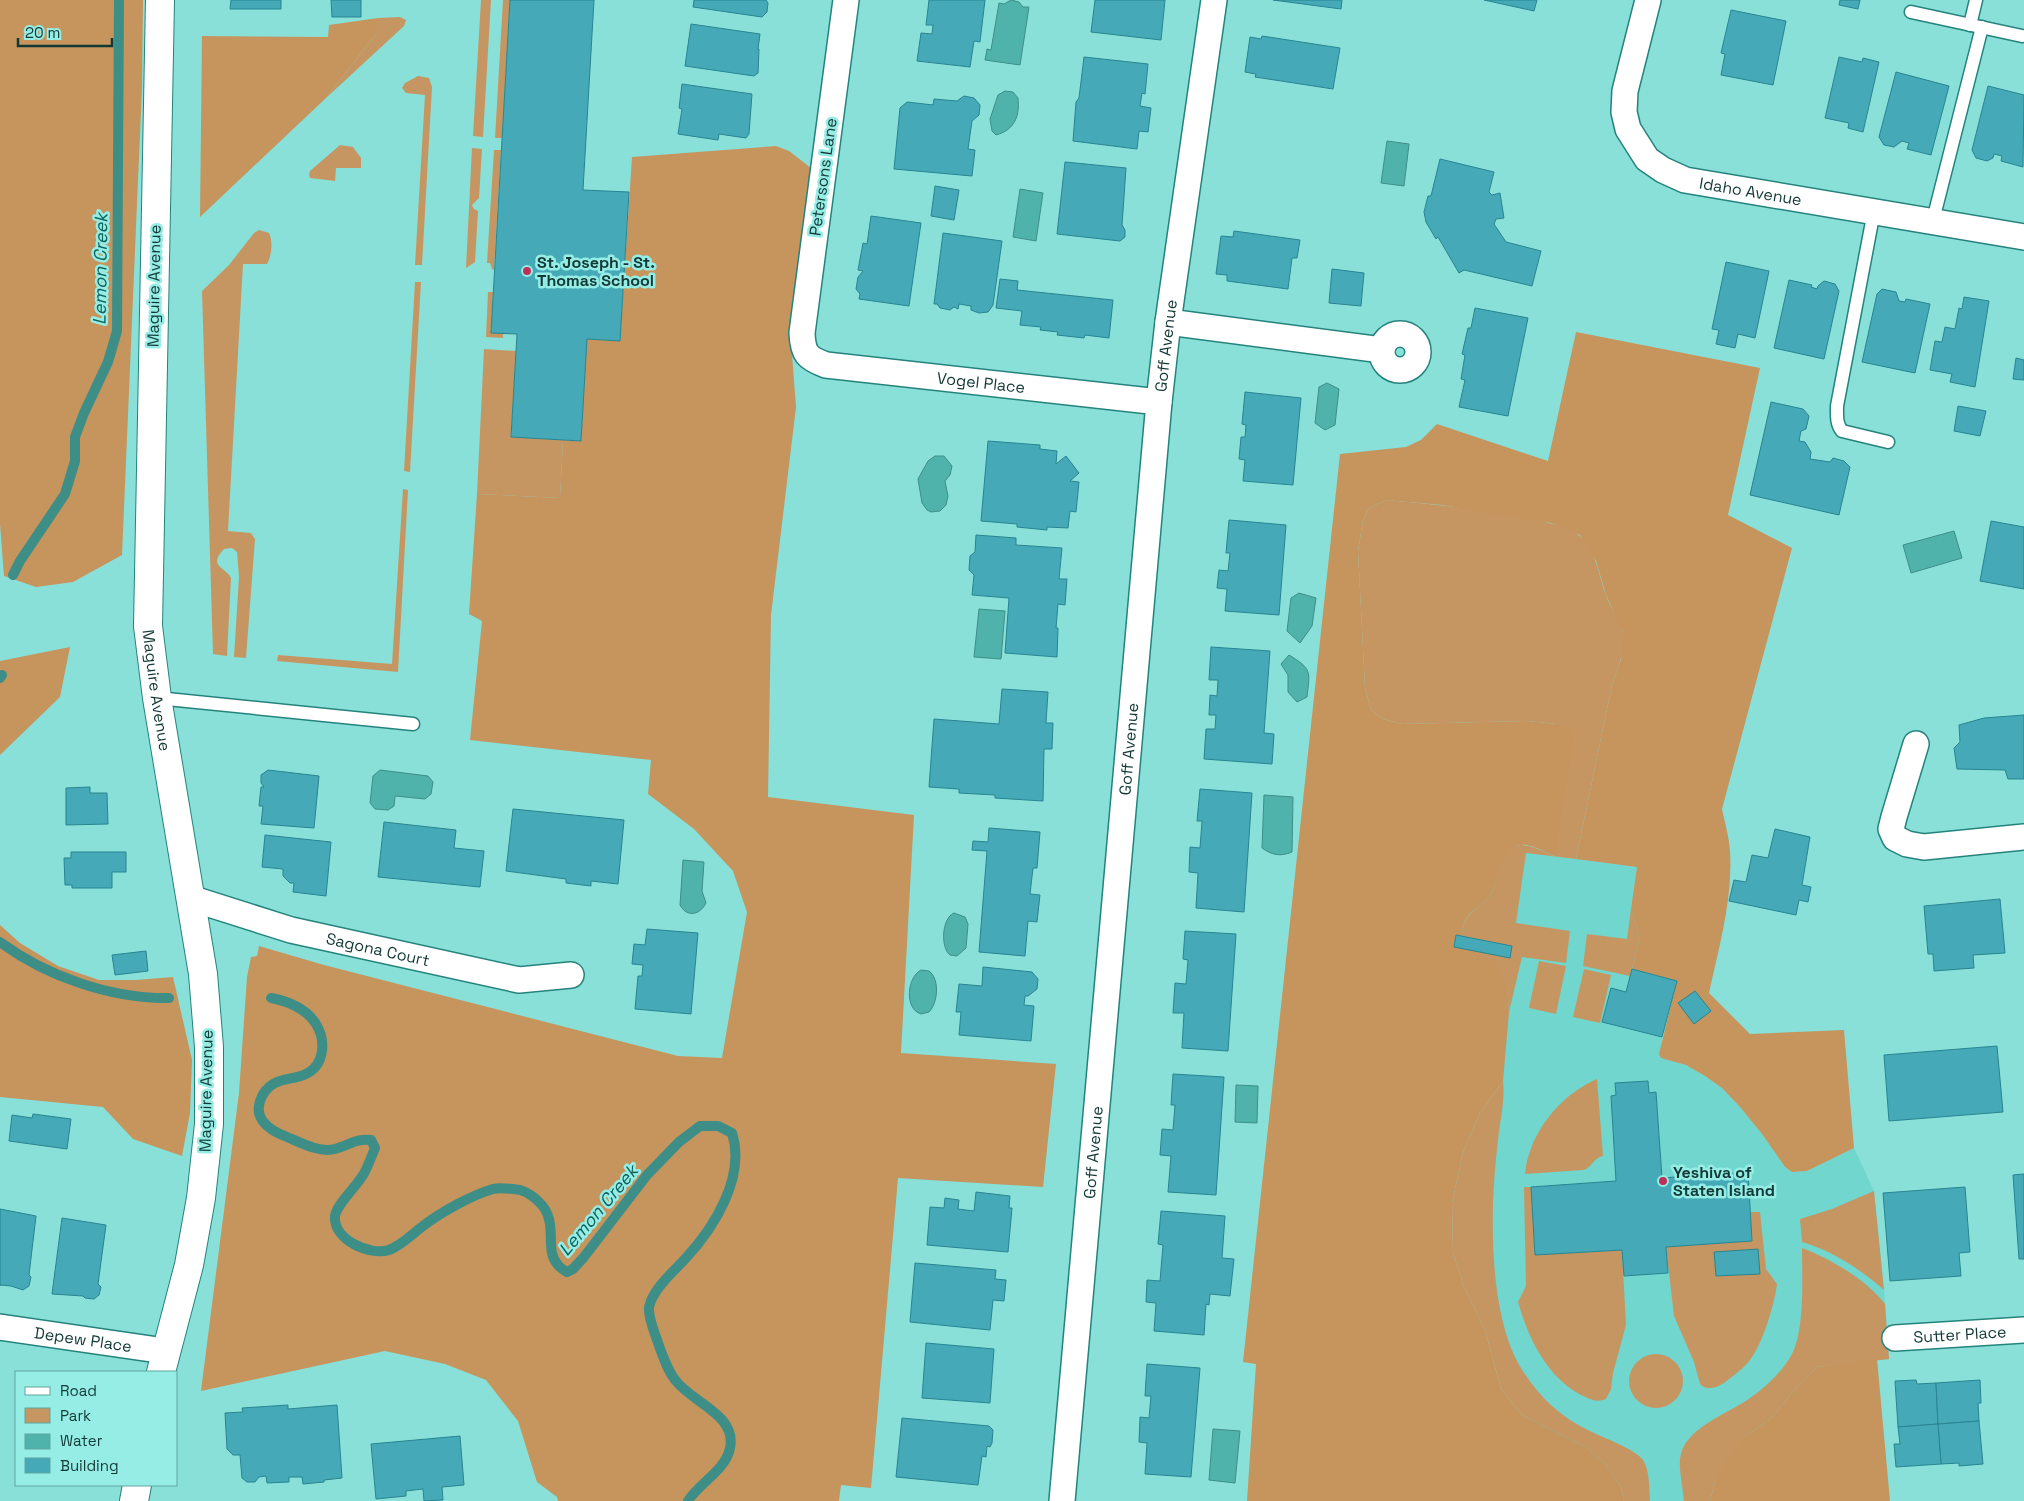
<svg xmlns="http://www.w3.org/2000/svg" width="2024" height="1501" font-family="'Space Grotesk',sans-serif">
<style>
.built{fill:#71d6cd}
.green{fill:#c69662}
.forest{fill:#c6945d}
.water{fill:#50b3ab;stroke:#3e8e88}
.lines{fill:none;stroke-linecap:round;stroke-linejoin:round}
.stream{stroke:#3e8e88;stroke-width:10}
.building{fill:#45a9b7;stroke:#288591}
.service-casing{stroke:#25837d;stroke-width:15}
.minor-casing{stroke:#25837d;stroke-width:28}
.tertiary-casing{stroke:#25837d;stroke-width:30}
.service{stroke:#fff;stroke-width:12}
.minor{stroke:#fff;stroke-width:25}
.tertiary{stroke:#fff;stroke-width:28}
.poi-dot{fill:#be2f5a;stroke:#95ede5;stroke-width:2}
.labels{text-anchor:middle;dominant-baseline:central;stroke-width:5;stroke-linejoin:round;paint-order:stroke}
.street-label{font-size:16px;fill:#133936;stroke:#95ede5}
.poi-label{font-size:16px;font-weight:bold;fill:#133936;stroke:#95ede5;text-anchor:start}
.water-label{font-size:18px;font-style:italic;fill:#0d625c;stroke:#95ede5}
</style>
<rect width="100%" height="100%" fill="#88e0d8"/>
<!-- built -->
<polygon class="built" points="1513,846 1555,856 1637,867 1631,909 1677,981 1662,1037 1662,1058 1686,1065 1705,1076 1722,1088 1740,1107 1762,1134 1785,1167 1792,1172 1807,1171 1854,1148 1874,1191 1884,1290 1889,1359 1817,1367 1791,1394 1773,1417 1715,1482 1710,1501 1624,1501 1621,1487 1522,1415 1452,1203 1503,1081 1472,950 1454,947 1456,935"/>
<!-- green -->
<g class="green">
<polygon points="481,0 491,0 483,137 473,136"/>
<polygon points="503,0 510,0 502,138 495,138"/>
<polygon points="400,17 406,20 404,26 326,98 378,31 378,18"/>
<polygon points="418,76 429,78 432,87 422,265 415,265 425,95 406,93 402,88 405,83"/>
<polygon points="340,145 353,147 361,158 361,168 336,168 335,181 310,178 309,175 310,171"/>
<polygon points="472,148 482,149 479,198 472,205 474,209 478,211 475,262 466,268"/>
<polygon points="494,150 501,150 494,270 492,269 490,263 487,263"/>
<path d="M259,230l10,3c4,9 3,22 -2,31h-24l-15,267 23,2 4,6 -9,119 -12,-1 5,-80 -2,-25 -5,-4 -8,1c-17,18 2,18 7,29l-4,78 -14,-2 -11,-363 27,-26 25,-32z"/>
<polygon points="415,282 421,282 410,472 404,471"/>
<polygon points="488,292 493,292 491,332 503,333 503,338 486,337"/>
<polygon points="484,349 516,351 511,436 563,440 560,498 477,494"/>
<polygon points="403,489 408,490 398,672 277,661 278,655 392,664"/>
<path d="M1386,500c36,3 172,15 194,36 16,14 19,40 26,59 4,12 12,22 16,34 6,16 -5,41 -10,56l-36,174 -50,-6 -10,70 54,8 -4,32 -44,-6 -13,55 -2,-27 -35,-35 38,7 2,-11 -50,-10c1,-25 15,-24 27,-40 11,-13 7,-43 25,-50 13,-4 28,5 40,10l2,-132 -28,-3 -126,3 -19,-5 -12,-9 -6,-22 -7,-137 5,-31 6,-12z"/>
<polygon points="1631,909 1640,938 1630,976 1583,966 1587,934 1627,939"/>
<polygon points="1539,961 1566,966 1556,1014 1529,1008"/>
<polygon points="1584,969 1611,975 1600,1023 1573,1017"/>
<path d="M1597,1079l6,77c-10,2 -11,12 -20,14l-58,4c4,-41 35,-79 72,-95z"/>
<path d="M1503,1081c2,22 -3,38 -5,60 -8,63 -11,171 23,227 17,28 39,49 69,63 13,7 44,17 53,29 7,10 6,29 7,41h-26l-3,-14 -16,-23 -18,-16 -65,-33 -21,-26 -16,-59 -21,-43 -11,-34 -1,-50 11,-51 17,-39z"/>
<path d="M1524,1187h7l4,68 87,-5 4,75 -13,48 -2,16 -5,10c-10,4 -16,0 -25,-4 -34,-18 -53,-57 -63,-93l8,-16z"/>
<path d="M1874,1191l10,99c-23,-20 -51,-39 -82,-48l-2,-23 32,-10z"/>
<path d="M1750,1212h10l6,57 11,15c-3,22 -14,59 -27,76 -7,9 -17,16 -26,23 -8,5 -17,8 -24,1l-6,-22 -20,-46 -8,-69 86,-6z"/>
<path d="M1802,1248c27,10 65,32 83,56l4,55 -72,8 -26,27 -18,23 -27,19 -31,46 -5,19h-26c-1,-13 -5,-29 -4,-42 3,-31 48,-45 70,-61 16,-11 32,-26 42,-44 13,-25 10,-77 10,-106z"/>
<circle cx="1656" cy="1381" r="27"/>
</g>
<!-- forest -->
<g class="forest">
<polygon points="0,0 143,0 142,87 122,555 73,582 36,587 4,576 0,524"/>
<polygon points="378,18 378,31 326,98 200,217 202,36 328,37 329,25"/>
<polygon points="776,146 789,151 811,168 791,341 796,407 771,615 768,797 914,815 901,1053 1056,1064 1043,1187 898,1178 871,1488 841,1485 839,1501 558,1501 557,1497 537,1482 518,1421 486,1380 445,1364 385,1351 201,1391 239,1093 247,977 251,957 257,956 259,946 324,965 678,1056 722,1058 747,912 733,871 694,829 648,794 651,760 470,740 482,621 469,614 477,494 560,498 563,440 581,441 587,339 620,341 632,157"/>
<path d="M1576,332l184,36 -32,147 64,33 -70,261c3,14 7,28 8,42 3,48 -11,96 -21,142l41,41 94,-4 10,118 -47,23 -15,1 -7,-5 -23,-33 -22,-27 -18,-19 -17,-12 -19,-11 -25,-7 -2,-4 18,-73 -45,-12 8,-31 -9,-29 6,-42 -61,-8 36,-174 9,-26 2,-27 -17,-37 -10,-34 -16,-26 -29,-12 -109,-18 -56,-5 -17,8 -6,12 -5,31 7,137 6,22 12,9 19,5 126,-3 28,3 14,6 4,7 -19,119c-9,-3 -20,-10 -29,-11 -30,-3 -24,35 -37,51 -12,16 -26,14 -27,40l-6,-1 -2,12 18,3 18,10 11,12 6,13 2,27 -6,69 -23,32 -17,39 -11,51 1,50 11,34 21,43 16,59 21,26 65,33 18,16 16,23 3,14h-377l9,-137 -13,-2 97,-908 66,-7 15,-7 16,-16 111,37z"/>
<polygon points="70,647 60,697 0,755 0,661"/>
<polygon points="0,925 20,943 58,966 99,980 136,980 173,977 192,1060 190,1113 182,1156 133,1139 103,1107 0,1097"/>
<polygon points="1877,1359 1890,1501 1710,1501 1715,1482 1729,1455 1746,1436 1773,1417 1791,1394 1817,1367"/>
</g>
<!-- water -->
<g class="water">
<polygon points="1011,0 1019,2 1023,7 1029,7 1020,65 985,60 987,49 991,50 999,3 1004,4"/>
<path d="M1005,91l8,1 5,6c2,19 -4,32 -22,37l-4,-4 -2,-12 8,-24z"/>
<polygon points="1387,141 1409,144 1404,186 1381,183"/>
<polygon points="1020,189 1043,193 1036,241 1013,237"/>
<polygon points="1327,383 1339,389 1335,425 1325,430 1315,423 1319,387"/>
<polygon points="935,456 944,456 952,466 950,475 945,481 948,496 946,505 940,511 931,512 927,510 922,503 918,479 928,461"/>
<polygon points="1954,531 1962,558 1911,573 1903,545"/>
<polygon points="1299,593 1316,598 1312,626 1300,643 1287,631 1291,598"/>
<polygon points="979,609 1005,611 1001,659 974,657"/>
<path d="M1289,655c23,14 21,16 18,42l-10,5 -9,-10v-17l-7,-11z"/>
<polygon points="380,770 428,776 433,782 431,794 425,799 395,796 394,806 388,810 375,809 370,803 373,776"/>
<path d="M1264,795l29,2 -1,55c-12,5 -20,3 -30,-4z"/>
<path d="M683,860l21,2 -2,29 4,12c-6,12 -19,15 -26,2z"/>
<path d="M954,913l11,4 3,7 -2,24 -9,8 -7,-1c-10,-8 -8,-37 4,-42z"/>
<path d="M921,970l8,1c11,8 9,32 0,41l-8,2c-17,-5 -14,-37 0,-44z"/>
<polygon points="1236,1085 1258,1086 1257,1123 1235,1122"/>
<polygon points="1213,1429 1240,1431 1235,1483 1209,1480"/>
</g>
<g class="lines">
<!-- stream -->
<g class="stream">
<polyline points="13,575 20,561 65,494 75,461 75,437 84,413 108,362 117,331 119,0"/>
<polyline points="0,678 2,675"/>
<path d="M0,942c46,34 111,57 169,56"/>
<path d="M271,998c17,3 36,11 45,26 10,16 9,41 -10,50 -10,5 -23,4 -33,10 -11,7 -19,24 -11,36 6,9 16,13 25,17 14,6 33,16 48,12 14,-4 22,-11 36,-9l4,8c-4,9 -7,19 -12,27 -7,12 -26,29 -28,41 -2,24 35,40 54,34 13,-5 23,-16 34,-24 18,-14 49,-31 70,-37 7,-2 20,0 27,1 7,2 14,7 19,12 21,20 4,47 19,63 2,3 6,5 9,7l6,-3 11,-12 63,-82 32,-33 21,-16h18l14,7c14,44 -18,95 -47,126 -12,13 -32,30 -36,48 -1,10 5,24 8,33 5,14 10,30 19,41 17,22 61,34 54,67 -4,22 -31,35 -42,53"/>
</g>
</g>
<!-- building -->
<g class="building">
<polygon points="231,0 281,0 281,9 230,9"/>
<polygon points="331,0 361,0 361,17 332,17"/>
<polygon points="510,0 594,0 583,190 629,192 620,341 587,339 581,441 511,437 517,334 491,333"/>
<polygon points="694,0 766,0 768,3 767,12 762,17 693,7"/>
<polygon points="929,0 985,0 980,42 974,41 970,67 917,61 921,33 932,34 933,25 926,25"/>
<polygon points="1095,0 1165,0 1161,40 1091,32"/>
<polygon points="1273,0 1342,0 1341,9"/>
<polygon points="1484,0 1537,0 1534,11"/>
<polygon points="1840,0 1860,0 1858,9 1839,5"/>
<polygon points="1731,10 1786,21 1773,85 1721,75 1725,54 1721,53"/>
<polygon points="691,24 760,34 758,49 759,49 758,73 754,76 685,66"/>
<polygon points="1262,36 1340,48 1333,89 1255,77 1256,74 1245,72 1250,37 1261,39"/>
<polygon points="1084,57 1148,64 1145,94 1142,93 1140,106 1151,108 1148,132 1139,131 1137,149 1073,141 1076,102 1079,98"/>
<polygon points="1839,57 1862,62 1863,58 1879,62 1863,132 1848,128 1849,123 1825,118"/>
<polygon points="1896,72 1949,86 1931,155 1907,149 1909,143 1902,141 1894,147 1884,145 1879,137"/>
<polygon points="682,84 752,94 749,134 746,138 719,134 718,140 678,134 682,109 679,108"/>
<polygon points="1988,86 2024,95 2023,167 2001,161 2002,156 1994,154 1993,158 1987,161 1976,158 1972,150"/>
<polygon points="964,96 974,98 980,105 979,115 972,121 968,149 975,150 972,176 894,169 900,108 907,102 933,105 934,99 957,101"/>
<polygon points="1440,159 1494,172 1489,192 1492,195 1500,193 1504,218 1496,219 1494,224 1506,242 1541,251 1532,286 1464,270 1459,273 1438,237 1436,239 1426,222 1424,212 1428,196 1431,196"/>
<polygon points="1065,162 1126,168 1122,225 1125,230 1125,237 1120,241 1057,234"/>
<polygon points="935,186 959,190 954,220 931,216"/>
<polygon points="871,216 921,223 909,306 859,299 860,294 856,289 858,277 863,271 858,270 863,243 867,244"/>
<polygon points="1234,231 1300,240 1297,258 1292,258 1288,289 1227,281 1227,275 1216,274 1221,236 1233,237"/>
<polygon points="943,233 1002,241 993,305 988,312 979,313 971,310 971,306 959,304 958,309 954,307 950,310 940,308 937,304 934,304"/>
<polygon points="1726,262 1769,271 1755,338 1738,334 1735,348 1716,344 1719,330 1712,329"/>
<polygon points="1332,269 1364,273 1361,306 1329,303"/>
<polygon points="1000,279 1018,281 1017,290 1113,300 1109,338 1085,335 1084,338 1057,335 1058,332 1040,330 1041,327 1020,325 1022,311 996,308"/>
<polygon points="1789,280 1812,285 1811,287 1817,289 1818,286 1824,281 1835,284 1839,291 1824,359 1774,348"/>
<polygon points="1882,289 1896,292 1899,301 1905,302 1906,299 1930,304 1915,373 1862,362 1877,294"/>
<polygon points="1964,297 1989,301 1975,387 1950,382 1952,374 1930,370 1935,341 1942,342 1945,327 1955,329 1959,308 1962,309"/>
<polygon points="1475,308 1528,318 1508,416 1459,407 1465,380 1461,379 1465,355 1462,354 1468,328 1471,328"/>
<polygon points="2016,358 2024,360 2024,380 2013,379"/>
<polygon points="1245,392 1301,398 1293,485 1243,481 1245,460 1239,459 1241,437 1245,437 1246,425 1242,424"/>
<polygon points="1771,402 1803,409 1809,416 1806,429 1801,431 1799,441 1805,442 1811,452 1810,459 1830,462 1833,458 1844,461 1850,467 1839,515 1750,495"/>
<polygon points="1958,406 1986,411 1980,436 1954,431"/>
<polygon points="988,441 1040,445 1040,449 1057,451 1056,464 1066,456 1079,473 1070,481 1079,482 1076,512 1070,511 1068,528 1047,527 1047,530 1017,527 1017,524 981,521"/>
<polygon points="1229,520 1286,525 1279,615 1225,611 1227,589 1217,588 1219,570 1228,571 1230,553 1226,553"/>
<polygon points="1991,521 2024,527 2024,589 1980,581"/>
<polygon points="976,535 1016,538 1016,545 1062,548 1059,579 1067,579 1065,605 1058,604 1056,628 1058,628 1057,657 1005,653 1009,598 972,595 974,575 969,570 970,556 975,552"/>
<polygon points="1211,647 1270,651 1264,733 1274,734 1272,764 1204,759 1206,729 1215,729 1216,715 1209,715 1210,695 1217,696 1218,680 1209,680"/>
<polygon points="1002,689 1048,692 1046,723 1053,723 1052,749 1044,749 1043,801 995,798 995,795 959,793 959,789 929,787 934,719 999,724"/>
<polygon points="2024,715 2024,779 2008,779 2005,770 1957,769 1954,748 1960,742 1959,725 1984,718"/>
<polygon points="268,770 319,776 314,828 261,824 263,806 259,806 261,787 264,787 261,783 261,775"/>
<polygon points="90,787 90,793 107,793 108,824 66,825 66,788"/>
<polygon points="1200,789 1252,793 1244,912 1196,908 1198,873 1189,872 1190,847 1200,848 1202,821 1197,821"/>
<polygon points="513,809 624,820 618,884 591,881 591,886 566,883 566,879 506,871"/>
<polygon points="384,822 456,830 454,848 484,851 480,887 378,877"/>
<polygon points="989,828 1040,832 1037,868 1033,868 1030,894 1040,895 1037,922 1028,921 1025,956 979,952 987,851 972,850 973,841 988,842"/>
<polygon points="1775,829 1810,837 1802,885 1811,887 1808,902 1799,900 1796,915 1729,901 1734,880 1746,882 1752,855 1768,858"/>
<polygon points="265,835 331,842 326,896 293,892 294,883 290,883 283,876 283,869 262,867"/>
<polygon points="71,852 126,852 126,872 112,872 112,888 72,888 72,885 65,885 64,858 71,858"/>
<polygon points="2000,899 2005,953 1973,955 1974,968 1934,971 1933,954 1928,954 1924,906"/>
<polygon points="647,929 698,933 691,1014 635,1009 638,976 642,976 643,965 632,964 634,944 645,945"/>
<polygon points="1185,931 1236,934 1228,1051 1182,1048 1184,1013 1173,1013 1175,983 1186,984 1188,960 1183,959"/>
<polygon points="1456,935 1512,946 1510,958 1454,947"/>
<polygon points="146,951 148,971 115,975 112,955"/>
<polygon points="983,967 1032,972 1038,979 1037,989 1028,996 1025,996 1024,1005 1034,1006 1031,1041 959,1035 961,1012 956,1012 959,984 982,986"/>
<polygon points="1632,969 1677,981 1662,1037 1602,1022 1611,988 1626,992"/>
<polygon points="1695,991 1711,1011 1694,1024 1678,1003"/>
<polygon points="1997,1046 2003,1112 1889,1121 1884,1055"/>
<polygon points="1173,1074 1224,1077 1216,1195 1168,1192 1171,1156 1160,1155 1162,1129 1173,1130 1175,1105 1171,1105"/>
<polygon points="1648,1081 1649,1093 1656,1092 1662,1178 1748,1172 1752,1241 1666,1247 1668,1273 1624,1276 1622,1250 1535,1255 1531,1187 1616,1181 1611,1096 1616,1095 1615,1083"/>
<polygon points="33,1114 71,1119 67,1149 9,1141 12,1115 32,1118"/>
<polygon points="2024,1174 2024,1259 2019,1259 2013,1175"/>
<polygon points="1965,1187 1970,1252 1959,1253 1961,1276 1890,1281 1883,1193"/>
<polygon points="976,1192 1010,1196 1009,1208 1012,1208 1008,1252 927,1245 930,1207 944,1208 945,1198 959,1200 958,1209 974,1211"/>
<polygon points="0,1209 36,1216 29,1275 31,1277 29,1286 23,1290 11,1286 0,1285 0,1286"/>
<polygon points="1161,1211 1225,1216 1222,1258 1234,1259 1230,1296 1210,1294 1209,1305 1206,1304 1204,1335 1154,1331 1156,1303 1146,1302 1147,1280 1160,1281 1163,1245 1158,1244"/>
<polygon points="62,1218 106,1225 98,1284 101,1287 99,1295 94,1299 85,1298 83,1296 52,1294"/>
<polygon points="1758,1249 1760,1274 1716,1276 1714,1252"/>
<polygon points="915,1263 996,1270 995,1279 1006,1280 1004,1301 993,1300 990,1330 910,1322"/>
<polygon points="926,1343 994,1349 990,1403 922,1398"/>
<polygon points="1147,1364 1200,1368 1191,1477 1145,1474 1147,1443 1139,1442 1140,1417 1149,1418 1151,1396 1145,1396"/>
<polygon points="1916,1380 1917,1384 1936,1383 1938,1424 1898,1427 1895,1381"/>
<polygon points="1980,1380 1981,1403 1978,1403 1979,1421 1938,1424 1936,1383"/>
<polygon points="288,1405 288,1409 337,1405 342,1478 324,1480 324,1482 303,1484 302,1477 289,1477 289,1482 267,1483 266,1476 259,1477 255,1482 247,1482 242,1478 240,1455 233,1455 227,1449 225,1413 243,1412 242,1408"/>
<polygon points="902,1418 989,1426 993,1430 992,1443 990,1447 987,1446 986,1457 982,1456 978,1485 896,1477"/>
<polygon points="1979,1421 1983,1464 1959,1466 1959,1463 1941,1464 1938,1424"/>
<polygon points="1938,1424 1941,1464 1896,1467 1894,1444 1900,1444 1898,1427"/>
<polygon points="460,1436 464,1485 442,1487 443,1500 424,1501 423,1489 406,1491 406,1496 376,1499 371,1444"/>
</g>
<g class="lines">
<defs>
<g id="service">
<polyline points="1911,12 2022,36"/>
<polyline points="1970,25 1976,0"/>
<path d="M1874,211l-37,195c0,9 -1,18 5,25l46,11"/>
<polyline points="1933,220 1982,27"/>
<polyline points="157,698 413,724"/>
</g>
<g id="minor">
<path id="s1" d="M846,0l-44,333c1,21 5,25 24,32l333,37"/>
<path id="s2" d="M1648,0l-23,91 -1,21 4,17 19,30 16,11 22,10 339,57"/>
<polyline points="1168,322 1382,350"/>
<circle cx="1400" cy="352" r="18"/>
<polyline points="1916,744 1894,817 1891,829 1895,838 1907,844 1924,847 2024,837"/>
<path id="s3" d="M190,898l101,32 228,50 52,-5"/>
<path id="s4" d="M0,1327l165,24"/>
<path id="s5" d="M1895,1338l129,-8"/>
<path id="s6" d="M1062,1501l97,-1099 9,-80 46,-322"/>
</g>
<g id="tertiary">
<path id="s7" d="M160,0l-12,626 9,72 46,276 6,73v77l-8,74 -12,67 -28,107"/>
<polyline points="134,1501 137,1485"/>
</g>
</defs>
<!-- service casing -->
<use href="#service" class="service-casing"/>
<!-- minor casing -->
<use href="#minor" class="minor-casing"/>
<!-- tertiary casing -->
<use href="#tertiary" class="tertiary-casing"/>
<!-- service -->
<use href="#service" class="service"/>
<!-- minor -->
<use href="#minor" class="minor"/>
<!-- tertiary -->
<use href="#tertiary" class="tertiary"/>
</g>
<!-- markers -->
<g class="poi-dot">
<circle cx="527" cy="271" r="5"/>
<circle cx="1663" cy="1181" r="5"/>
</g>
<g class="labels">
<!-- street labels -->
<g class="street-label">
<text transform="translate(823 177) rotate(-82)">Petersons Lane</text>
<text stroke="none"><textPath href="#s2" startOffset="278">Idaho Avenue</textPath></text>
<text transform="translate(154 286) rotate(-89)">Maguire Avenue</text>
<text stroke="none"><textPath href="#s6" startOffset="1160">Goff Avenue</textPath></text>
<text stroke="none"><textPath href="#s1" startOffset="536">Vogel Place</textPath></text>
<text stroke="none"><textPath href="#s7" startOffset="691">Maguire Avenue</textPath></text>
<text stroke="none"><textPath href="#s6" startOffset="755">Goff Avenue</textPath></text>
<text stroke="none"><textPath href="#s3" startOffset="195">Sagona Court</textPath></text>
<text transform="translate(206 1091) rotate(-89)">Maguire Avenue</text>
<text stroke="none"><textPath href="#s6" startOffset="350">Goff Avenue</textPath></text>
<text stroke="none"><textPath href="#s5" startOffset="65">Sutter Place</textPath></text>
<text stroke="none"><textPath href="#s4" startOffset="84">Depew Place</textPath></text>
</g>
<!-- poi labels -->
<g class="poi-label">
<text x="537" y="262">St. Joseph - St.<tspan x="537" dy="18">Thomas School</tspan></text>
<text x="1673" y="1172">Yeshiva of<tspan x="1673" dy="18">Staten Island</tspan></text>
</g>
<!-- water labels -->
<g class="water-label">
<text transform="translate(100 269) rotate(-89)">Lemon Creek</text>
<text transform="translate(598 1210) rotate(-50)">Lemon Creek</text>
</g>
</g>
<!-- legend -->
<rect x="15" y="1371" width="162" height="115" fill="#95ede5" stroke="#61a59f"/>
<rect x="25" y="1387" width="25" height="8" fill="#ffffff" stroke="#61a59f"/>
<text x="60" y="1396" font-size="15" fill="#133936">Road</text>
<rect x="25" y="1408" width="25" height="15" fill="#c69662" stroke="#61a59f"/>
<text x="60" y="1421" font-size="15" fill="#133936">Park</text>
<rect x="25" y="1434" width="25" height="15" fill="#50b3ab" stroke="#61a59f"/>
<text x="60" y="1446" font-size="15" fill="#133936">Water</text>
<rect x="25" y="1458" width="25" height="15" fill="#45a9b7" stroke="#61a59f"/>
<text x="60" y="1471" font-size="15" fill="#133936">Building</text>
<!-- scale -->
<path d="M18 38v8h94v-8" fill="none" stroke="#133936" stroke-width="2.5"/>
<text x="25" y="38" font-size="15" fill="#133936" stroke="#95ede5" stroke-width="4" paint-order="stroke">20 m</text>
</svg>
